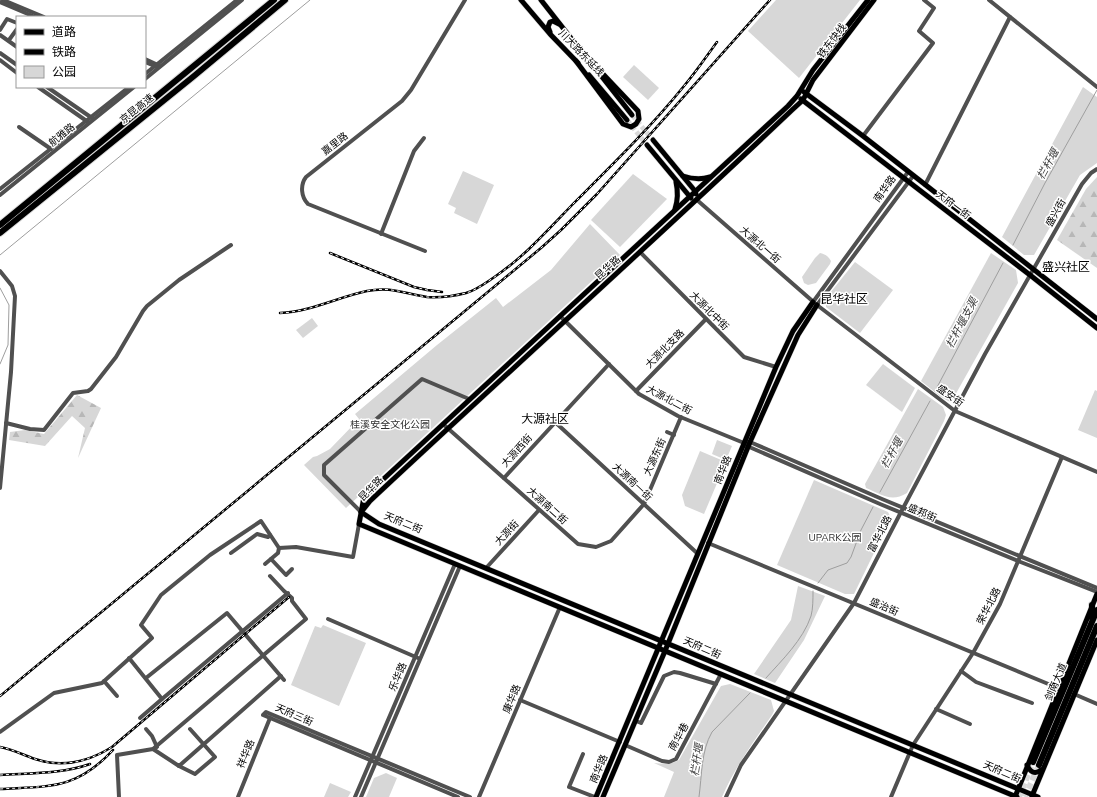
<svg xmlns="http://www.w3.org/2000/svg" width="1097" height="797" font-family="'Nunito Sans','Noto Sans SC',sans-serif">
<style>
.green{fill:#d7d7d7}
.forest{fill:url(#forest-firs)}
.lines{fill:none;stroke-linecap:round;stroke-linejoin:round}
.stream{stroke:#9e9e9e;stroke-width:1}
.major-tunnel{stroke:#d9d9d9;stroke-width:5;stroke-dasharray:5 2.5;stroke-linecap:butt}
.highway-tunnel{stroke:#d9d9d9;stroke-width:6;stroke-dasharray:6 3;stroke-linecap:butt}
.major-casing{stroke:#dbdbdb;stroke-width:6}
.highway-casing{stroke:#dbdbdb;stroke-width:8}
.minor{stroke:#505050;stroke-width:4}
.major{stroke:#000;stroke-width:5}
.highway{stroke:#000;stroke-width:6}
.rail-casing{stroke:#000;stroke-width:2.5}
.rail{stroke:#fff;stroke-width:1;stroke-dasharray:3;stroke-linecap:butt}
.labels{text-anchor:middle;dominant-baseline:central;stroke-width:3;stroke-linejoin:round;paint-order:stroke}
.street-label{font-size:10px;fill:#000;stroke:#fff}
.park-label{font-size:10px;fill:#2e2e2e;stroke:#fff}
.water-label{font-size:11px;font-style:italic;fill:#3f3f3f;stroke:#fff}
.quarter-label{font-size:12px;fill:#000;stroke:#fff}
</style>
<defs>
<pattern id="forest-firs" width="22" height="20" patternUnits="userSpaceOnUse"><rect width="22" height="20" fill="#d7d7d7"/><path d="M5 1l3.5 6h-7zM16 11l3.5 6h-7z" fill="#b7b7b7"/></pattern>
</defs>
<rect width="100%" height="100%" fill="#fff"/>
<!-- green -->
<g class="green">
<polygon points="776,0 860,0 799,78 748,31"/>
<polygon points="634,65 659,88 648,100 623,77"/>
<polygon points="1083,87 1097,97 1097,163 1080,175 1034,255 1024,255 1002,237"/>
<polygon points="463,171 494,185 477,224 454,213 456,208 448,204"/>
<polygon points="633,174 667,199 620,247 591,220"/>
<polygon points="590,224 620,255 346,508 304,465 313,457 317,456 330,449 359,419 355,414 437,345 496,298 503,307 551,270"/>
<path d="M820,253c5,1 8,3 11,8l-1,3 -14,19 -8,2 -4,-2 -2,-6 13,-19z"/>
<polygon points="991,253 1016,270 1018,283 954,397 950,402 941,397 921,381"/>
<polygon points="855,262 893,290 860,333 826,307 826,298"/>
<polygon points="312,318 318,326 303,338 296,330"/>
<polygon points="883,364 915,388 902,412 866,385"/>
<path d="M918,389l25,18 3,8 -2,6 -37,72c-16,10 -26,1 -41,-5l-1,-4z"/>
<polygon points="1095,390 1097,391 1097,438 1078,430"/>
<polygon points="717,440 732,446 726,460 712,454"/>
<polygon points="700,451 726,462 704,514 685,506 682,495"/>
<polygon points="814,480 888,512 891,518 854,594 845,594 777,565"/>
<polygon points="798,586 825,596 804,640 775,683 754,674 791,620"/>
<polygon points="323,625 366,643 339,706 291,685 315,626 321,628"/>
<path d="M730,684l41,16 3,11 -2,4c-18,26 -37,52 -50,82h-58l10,-25 -20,-9c10,1 17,2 25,-3l42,-74z"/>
<polygon points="386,773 397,778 389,797 366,797 374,778"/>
<polygon points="330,783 351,792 348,797 324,797"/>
</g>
<!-- forest -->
<g class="forest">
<polygon points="1097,177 1097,268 1057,240 1086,189"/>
<polygon points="77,395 101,408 78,458 85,428 72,416 45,446 9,440 10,432 25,430 44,434"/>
</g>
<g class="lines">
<!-- stream -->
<g class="stream">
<polyline points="1013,245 1045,183 1097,90"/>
<polyline points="0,255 310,0"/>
<polyline points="0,288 9,305 8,345 0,364"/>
<polyline points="935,391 1003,263"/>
<polyline points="880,492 930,401"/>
<polyline points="818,583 828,570 847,563 851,557 861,530 873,507"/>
<path d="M766,678c16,-18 37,-38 45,-62 2,-7 2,-17 2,-25"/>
<path d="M699,797c3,-22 2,-46 13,-65l38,-39"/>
</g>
<!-- major-tunnel -->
<g class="major-tunnel">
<polyline points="632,115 653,140"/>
<polyline points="627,120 647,145"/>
</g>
<!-- highway-tunnel -->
<g class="highway-tunnel">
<polyline points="1019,797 1033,762"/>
<polyline points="1025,797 1039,765"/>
</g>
<defs>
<g id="major">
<polyline points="521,0 550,34 578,63"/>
<polyline points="541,0 585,56"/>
<polyline points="868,0 813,70 797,96 788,106 364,497 359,524 1017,797"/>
<polyline points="550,32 548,27 550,22 553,21 559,24"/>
<polyline points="576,61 623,124 631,127 636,124 639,119 638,111 584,54"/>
<polyline points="599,73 632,115"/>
<polyline points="589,75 627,120"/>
<polyline points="804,92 863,136 1097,319"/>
<polyline points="801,99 1030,275 1097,328"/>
<polyline points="653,140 695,191 696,194"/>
<polyline points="647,145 691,198"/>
<path d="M683,176c9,3 17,4 27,1"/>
<path d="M675,209c3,-9 3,-18 1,-27"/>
<path d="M362,511l8,-10c140,-131 283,-259 422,-391l11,-10 10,-20 61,-80"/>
<polyline points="361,512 379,524 1038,797"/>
<path d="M1027,765c3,7 8,10 14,5"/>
<polyline points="1032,796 1097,640"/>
<polyline points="596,797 776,367 793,331 813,302"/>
<polyline points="603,797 665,651 750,442 798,335 817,305"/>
<polyline points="1015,797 1097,594"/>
</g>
<g id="highway">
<polyline points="0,225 274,0"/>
<polyline points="0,233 194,76 285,0"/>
<polyline points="1092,618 1092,605"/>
<polyline points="1033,762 1097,610"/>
<polyline points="1039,765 1097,626"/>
</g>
</defs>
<!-- major casing -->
<use href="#major" class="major-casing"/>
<!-- highway casing -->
<use href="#highway" class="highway-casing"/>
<!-- minor -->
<g class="minor">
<polyline points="3,0 44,17"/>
<polyline points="989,0 1097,87"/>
<polyline points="0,2 35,17"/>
<polyline points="0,30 7,19 17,23"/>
<polyline points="0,35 17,47"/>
<polyline points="9,40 17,29"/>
<polyline points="0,53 17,65"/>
<polyline points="145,59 158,65"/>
<polyline points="0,60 17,73"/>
<polyline points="145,62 157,67"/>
<polyline points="145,74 237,0"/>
<polyline points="145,79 242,0"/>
<polyline points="38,87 88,122"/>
<polyline points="47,87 92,118"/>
<polyline points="19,127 51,149"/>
<polyline points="863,136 933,43 919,31 934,8 924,0"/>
<polyline points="925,185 1010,17"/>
<polyline points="0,189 129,87"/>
<polyline points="0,195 134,87"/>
<polyline points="697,200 817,305 955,411 1097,472"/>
<polyline points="381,234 414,151 424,138"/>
<path d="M425,251l-117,-47c-7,-7 -8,-19 -2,-27l96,-76 9,-11 54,-90"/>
<polyline points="640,252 744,357 776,367"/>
<polyline points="0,271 12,286 15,296 11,372 0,488"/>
<polyline points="813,302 908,172"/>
<polyline points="817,305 913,176"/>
<polyline points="560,316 639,394 678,416 744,443 750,442 882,499 1097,588"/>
<polyline points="636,391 706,319"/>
<polyline points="555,422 698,554"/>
<polyline points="6,423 30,429 44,430 73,393 88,391 91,389 116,357 143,311 147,306 179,280 231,245"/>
<polyline points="443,424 578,544 596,547 611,541 644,504 681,417"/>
<polyline points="667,432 674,435"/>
<polyline points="747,446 880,504 1018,561 1097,592"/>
<polyline points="504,478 609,364"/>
<polyline points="361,512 324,475 324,465 422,379 469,399"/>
<polyline points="708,543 1058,688"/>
<polyline points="231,553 257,534 268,537 270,535"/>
<polyline points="271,559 286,575 292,569"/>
<polyline points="265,564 278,553 279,548"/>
<polyline points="487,567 539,510"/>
<polyline points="328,619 418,658"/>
<polyline points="129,658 162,699 140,718"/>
<polyline points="961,671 976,682 1032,703"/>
<polyline points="146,678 227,613 284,680"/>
<polyline points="104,681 117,696"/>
<polyline points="1074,694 1097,704"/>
<polyline points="162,699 288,593"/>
<polyline points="520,700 620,742"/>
<polyline points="936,709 970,724"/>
<polyline points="636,721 641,723 664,676 674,672 680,673 716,684"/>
<polyline points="146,729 152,736 157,747"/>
<polyline points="0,732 54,693 102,683 152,638 141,625 161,595 210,555 261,521 279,548 296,547 353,557 359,524"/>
<polyline points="625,745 662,761 669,762 676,759 721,674"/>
<polyline points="153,749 179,766 281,676"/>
<polyline points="583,754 569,787 595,797"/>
<polyline points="179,766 195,774 215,757 190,729"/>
<polyline points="119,797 117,755 153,749 306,619 292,601 292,598 284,591 270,576"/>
<polyline points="238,797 270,718"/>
<polyline points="355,797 455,564"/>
<polyline points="361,797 460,566"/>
<polyline points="458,797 263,715 266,712 470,797"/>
<polyline points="479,797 560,607"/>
<polyline points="726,797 741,765 854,603 901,512 985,354 1082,184 1091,173 1097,169"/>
<polyline points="891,797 913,745 973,653 1000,604 1062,457"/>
</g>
<!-- major -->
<use href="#major" class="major"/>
<!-- highway -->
<use href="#highway" class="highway"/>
<defs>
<g id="rail">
<polyline points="330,253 414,287 427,290 442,292"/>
<path d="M280,313c30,-1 58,-16 87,-22 24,-5 38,3 60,6 13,1 27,-1 39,-4 10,-3 18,-9 27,-15 30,-20 54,-47 79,-73 38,-38 79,-78 112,-119 12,-14 22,-29 33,-44"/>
<polyline points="0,696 541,248 561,230 597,194 770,0"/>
<path d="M0,747c12,2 23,8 35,12 27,9 53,3 77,-12l177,-150"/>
<path d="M0,775c30,-2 62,-1 90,-11"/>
<path d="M0,789c50,-3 76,1 113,-39"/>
</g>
</defs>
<!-- rail casing -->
<use href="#rail" class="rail-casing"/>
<!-- rail -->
<use href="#rail" class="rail"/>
</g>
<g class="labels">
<!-- street labels -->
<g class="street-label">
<text transform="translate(832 41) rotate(-53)">铁东快线</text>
<text transform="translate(581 53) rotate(46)">川大路东延线</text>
<text transform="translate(137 109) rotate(-39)">京昆高速</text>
<text transform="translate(62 135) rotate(-39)">航雅路</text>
<text transform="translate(335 144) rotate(-38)">嘉里路</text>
<text transform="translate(885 189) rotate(-54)">南华路</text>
<text transform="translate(953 205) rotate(37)">天府一街</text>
<text transform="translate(1056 213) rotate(-61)">盛兴街</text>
<text transform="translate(760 245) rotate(41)">大源北一街</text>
<text transform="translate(608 268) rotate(-42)">昆华路</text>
<text transform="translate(709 311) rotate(45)">大源北中街</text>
<text transform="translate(665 349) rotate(-45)">大源北支路</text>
<text transform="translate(950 396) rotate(35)">盛安街</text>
<text transform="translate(669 400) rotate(28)">大源北二街</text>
<text transform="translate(517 451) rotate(-48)">大源西街</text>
<text transform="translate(655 457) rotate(-66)">大源东街</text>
<text transform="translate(723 470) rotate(-68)">南华路</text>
<text transform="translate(632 482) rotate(43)">大源南一街</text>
<text transform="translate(371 489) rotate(-46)">昆华路</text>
<text transform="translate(547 506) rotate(42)">大源南二街</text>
<text transform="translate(922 513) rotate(23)">盛邦街</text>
<text transform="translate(403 523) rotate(22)">天府二街</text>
<text transform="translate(507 533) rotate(-47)">大源街</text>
<text transform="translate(880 534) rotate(-63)">富华北路</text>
<text transform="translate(989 606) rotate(-63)">荣华北路</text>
<text transform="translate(884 607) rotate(23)">盛治街</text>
<text transform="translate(702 648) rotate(23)">天府二街</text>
<text transform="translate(398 677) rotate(-67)">乐华路</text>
<text transform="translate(1056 682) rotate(-67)">剑南大道</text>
<text transform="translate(512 699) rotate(-67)">康华路</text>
<text transform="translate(294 715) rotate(23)">天府三街</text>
<text transform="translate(679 737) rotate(-61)">南华巷</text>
<text transform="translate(246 754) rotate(-68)">祥华路</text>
<text transform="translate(599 769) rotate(-67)">南华路</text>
<text transform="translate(1002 772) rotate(23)">天府二街</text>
</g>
<!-- park labels -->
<g class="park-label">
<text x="390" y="425">桂溪安全文化公园</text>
<text x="835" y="538">UPARK公园</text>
</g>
<!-- water labels -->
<g class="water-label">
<text transform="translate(1048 164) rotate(-61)">栏杆堰</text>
<text transform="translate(962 323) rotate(-62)">栏杆堰支渠</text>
<text transform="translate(892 453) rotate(-61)">栏杆堰</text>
<text transform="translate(697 760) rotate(-81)">栏杆堰</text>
</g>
<!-- quarter labels -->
<g class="quarter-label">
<text x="1066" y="267">盛兴社区</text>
<text x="844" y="299">昆华社区</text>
<text x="545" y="419">大源社区</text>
</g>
</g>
<!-- legend -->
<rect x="16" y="16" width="130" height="72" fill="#ffffff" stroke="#999999"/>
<rect x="24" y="29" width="20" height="6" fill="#000000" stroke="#999999"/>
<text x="52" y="36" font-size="12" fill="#000000">道路</text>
<rect x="24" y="49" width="20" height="6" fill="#000000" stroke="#999999"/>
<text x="52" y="56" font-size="12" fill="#000000">铁路</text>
<rect x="24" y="66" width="20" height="12" fill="#d7d7d7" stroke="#999999"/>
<text x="52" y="76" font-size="12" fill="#000000">公园</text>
</svg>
